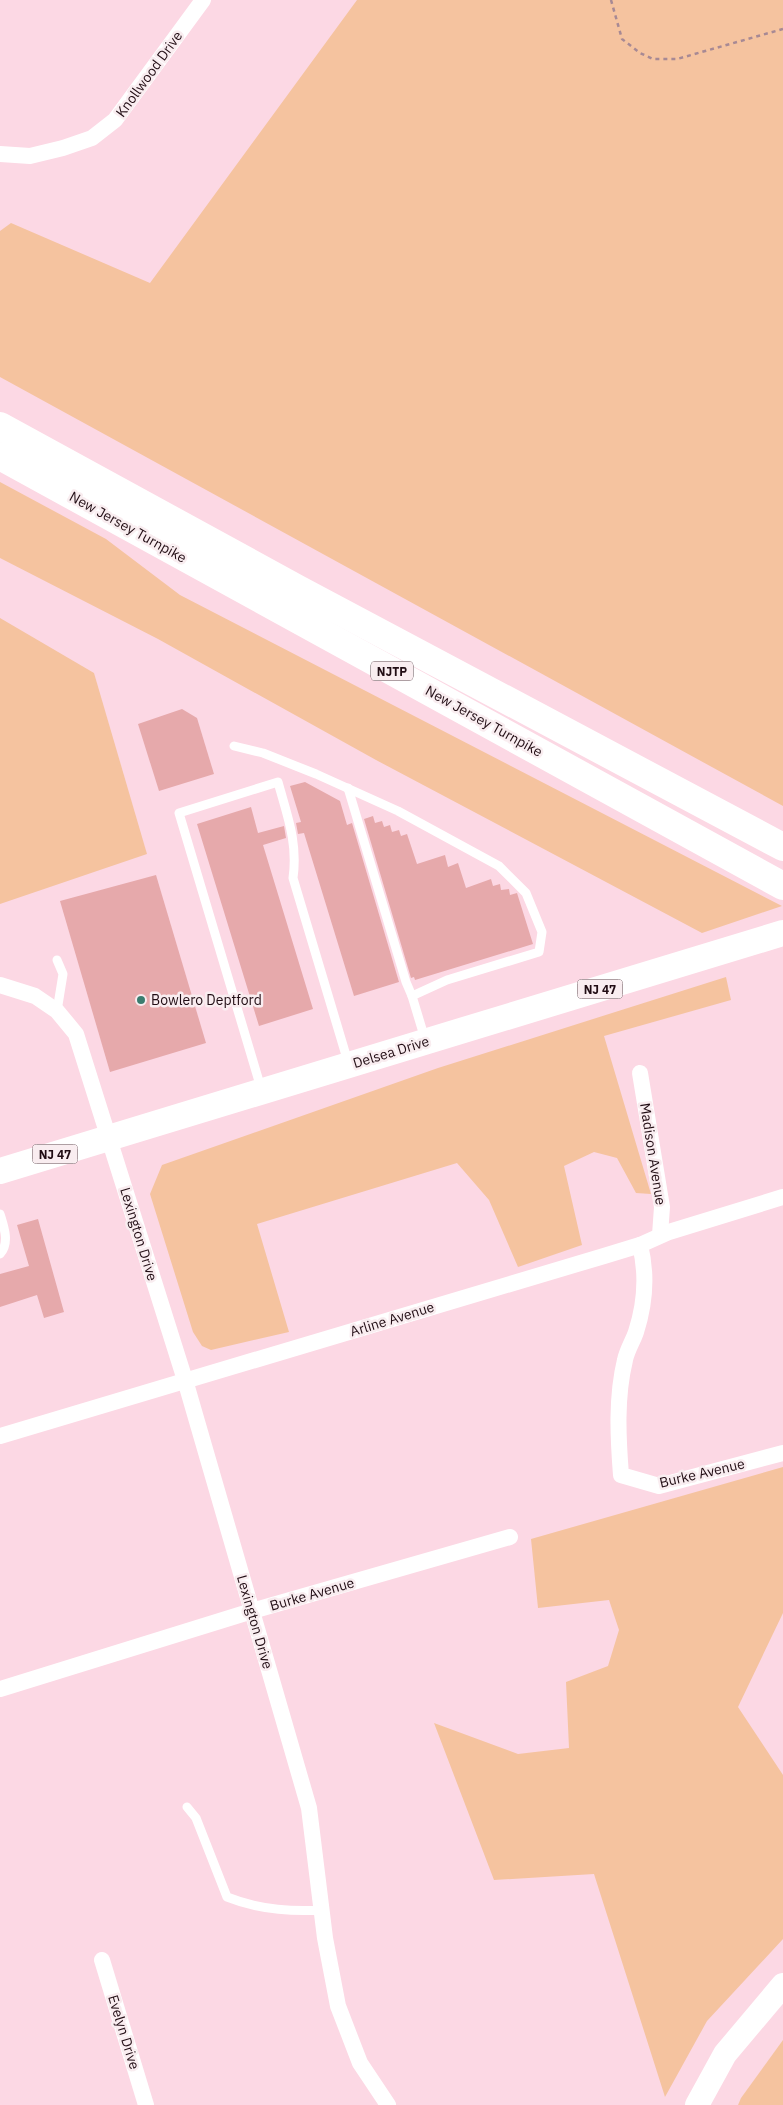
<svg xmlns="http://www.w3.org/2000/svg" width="783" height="2105" font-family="'IBM Plex Sans',sans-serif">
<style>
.green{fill:#f5c39f}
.building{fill:#e6a9ab}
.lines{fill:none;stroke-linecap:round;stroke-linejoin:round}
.path{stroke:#a78994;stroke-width:2.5;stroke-dasharray:4 4;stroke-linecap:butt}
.lane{stroke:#fff;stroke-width:9}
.street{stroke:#fff;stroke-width:16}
.secondary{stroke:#fff;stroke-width:24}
.primary{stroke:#fff;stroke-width:26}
.highway{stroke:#fff;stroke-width:28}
.poi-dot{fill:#3b7d6f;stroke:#f9edf0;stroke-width:2}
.labels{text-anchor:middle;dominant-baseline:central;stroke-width:5;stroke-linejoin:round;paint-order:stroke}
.shield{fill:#f9edf0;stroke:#625056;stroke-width:1}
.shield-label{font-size:12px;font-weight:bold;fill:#210d14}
.street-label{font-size:14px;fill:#210d14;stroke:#f9edf0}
.poi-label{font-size:14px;fill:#210d14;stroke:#f9edf0;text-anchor:start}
</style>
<rect width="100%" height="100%" fill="#fcd8e4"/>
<!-- green -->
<g class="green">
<polygon points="357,0 783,0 783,806 0,377 0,231 11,223 150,283"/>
<polygon points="0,482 106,539 180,595 782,906 702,933 376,760 158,639 0,558"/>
<polygon points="0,618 94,673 147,854 0,904"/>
<polygon points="726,977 731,1000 604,1036 651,1194 636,1193 617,1158 594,1152 564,1166 582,1245 518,1267 489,1200 457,1163 257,1224 289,1332 211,1350 202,1346 193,1332 150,1194 162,1165 438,1068"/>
<polygon points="783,1467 783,1613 738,1707 783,1775 783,1939 707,2021 665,2097 594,1874 494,1880 434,1723 518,1754 569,1748 566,1682 608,1666 619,1630 609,1600 538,1608 531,1539"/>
<polygon points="783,2040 783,2105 738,2105 741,2098"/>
</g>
<!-- building -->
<g class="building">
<polygon points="182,709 197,718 214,774 159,791 138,724"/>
<polygon points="305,782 340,801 347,825 352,823 399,982 354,996 304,833 298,834 296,823 301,822 290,786"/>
<polygon points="251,807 258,833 284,826 286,838 263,845 313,1009 259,1026 197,824"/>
<polygon points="373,816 375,823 382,821 384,827 390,825 392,832 399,830 401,836 407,834 417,864 445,855 448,867 458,863 466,888 491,879 493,886 500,884 501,890 509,889 510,895 517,893 533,944 415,980 414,977 411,978 364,819"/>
<polygon points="156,875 206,1043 110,1072 60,901"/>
<polygon points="38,1219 64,1312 44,1318 37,1295 0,1307 0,1274 29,1266 17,1225"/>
</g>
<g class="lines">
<!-- path -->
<polyline class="path" points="611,0 622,39 640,53 653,59 677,59 783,29"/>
<!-- lane -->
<g class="lane">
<polyline points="234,746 263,753 316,774 398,811 499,866 526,893 542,932 539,952 447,980 412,996 425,1039"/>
<polyline points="348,788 406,982 412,996"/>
<polyline points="57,960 63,974 57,1011"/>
<path d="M261,1088l-82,-275 99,-31c9,33 20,60 15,96l55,184"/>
<path d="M0,1214c4,13 10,29 0,40"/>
<path d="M187,1807l9,11 31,79c30,12 63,15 95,13"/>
</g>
<!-- street -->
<g class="street">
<polyline points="0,154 30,156 63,148 92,138 115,120 203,0"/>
<polyline points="0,985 35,996 57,1011 76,1034 185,1380 309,1808 325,1938 338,2006 360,2063 388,2105"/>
<polyline points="640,1073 662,1207 660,1235"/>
<path d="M640,1245c7,28 5,59 -4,87 -3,9 -9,18 -11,28 -9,37 -7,77 -4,115l38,11 124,-33"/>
<polyline points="0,1436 604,1256 640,1245 669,1232 783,1197"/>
<polyline points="0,1689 252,1611 510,1537"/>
<polyline points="102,1960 146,2105"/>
</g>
<!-- secondary -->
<polyline class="secondary" points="697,2105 725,2054 783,1985"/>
<!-- primary -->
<polyline class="primary" points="0,1171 783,933"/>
<!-- highway -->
<g class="highway">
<polyline points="0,426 298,589 783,847"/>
<polyline points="0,456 783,886"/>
</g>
</g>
<!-- markers -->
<circle class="poi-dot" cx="141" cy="1000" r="5"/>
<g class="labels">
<!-- shield labels -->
<g class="shield">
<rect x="371" y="661.5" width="42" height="19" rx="4"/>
<rect x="577.5" y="979.5" width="45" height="19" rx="4"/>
<rect x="32.5" y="1144.5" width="45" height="19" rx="4"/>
</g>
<g class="shield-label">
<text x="392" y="671">NJTP</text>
<text x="600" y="989">NJ 47</text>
<text x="55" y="1154">NJ 47</text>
</g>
<!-- street labels -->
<g class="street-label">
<text transform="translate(149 74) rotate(-54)">Knollwood Drive</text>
<text transform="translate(128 527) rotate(29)">New Jersey Turnpike</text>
<text transform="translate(484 721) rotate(29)">New Jersey Turnpike</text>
<text transform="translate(391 1052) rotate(-17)">Delsea Drive</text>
<text transform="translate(653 1154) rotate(81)">Madison Avenue</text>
<text transform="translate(139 1234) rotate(73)">Lexington Drive</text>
<text transform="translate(392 1319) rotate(-17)">Arline Avenue</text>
<text transform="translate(702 1473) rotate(-13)">Burke Avenue</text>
<text transform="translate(312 1594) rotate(-16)">Burke Avenue</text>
<text transform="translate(255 1622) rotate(74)">Lexington Drive</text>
<text transform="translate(124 2032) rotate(73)">Evelyn Drive</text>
</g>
<!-- poi labels -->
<g class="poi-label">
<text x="151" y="1000">Bowlero Deptford</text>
</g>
</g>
</svg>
